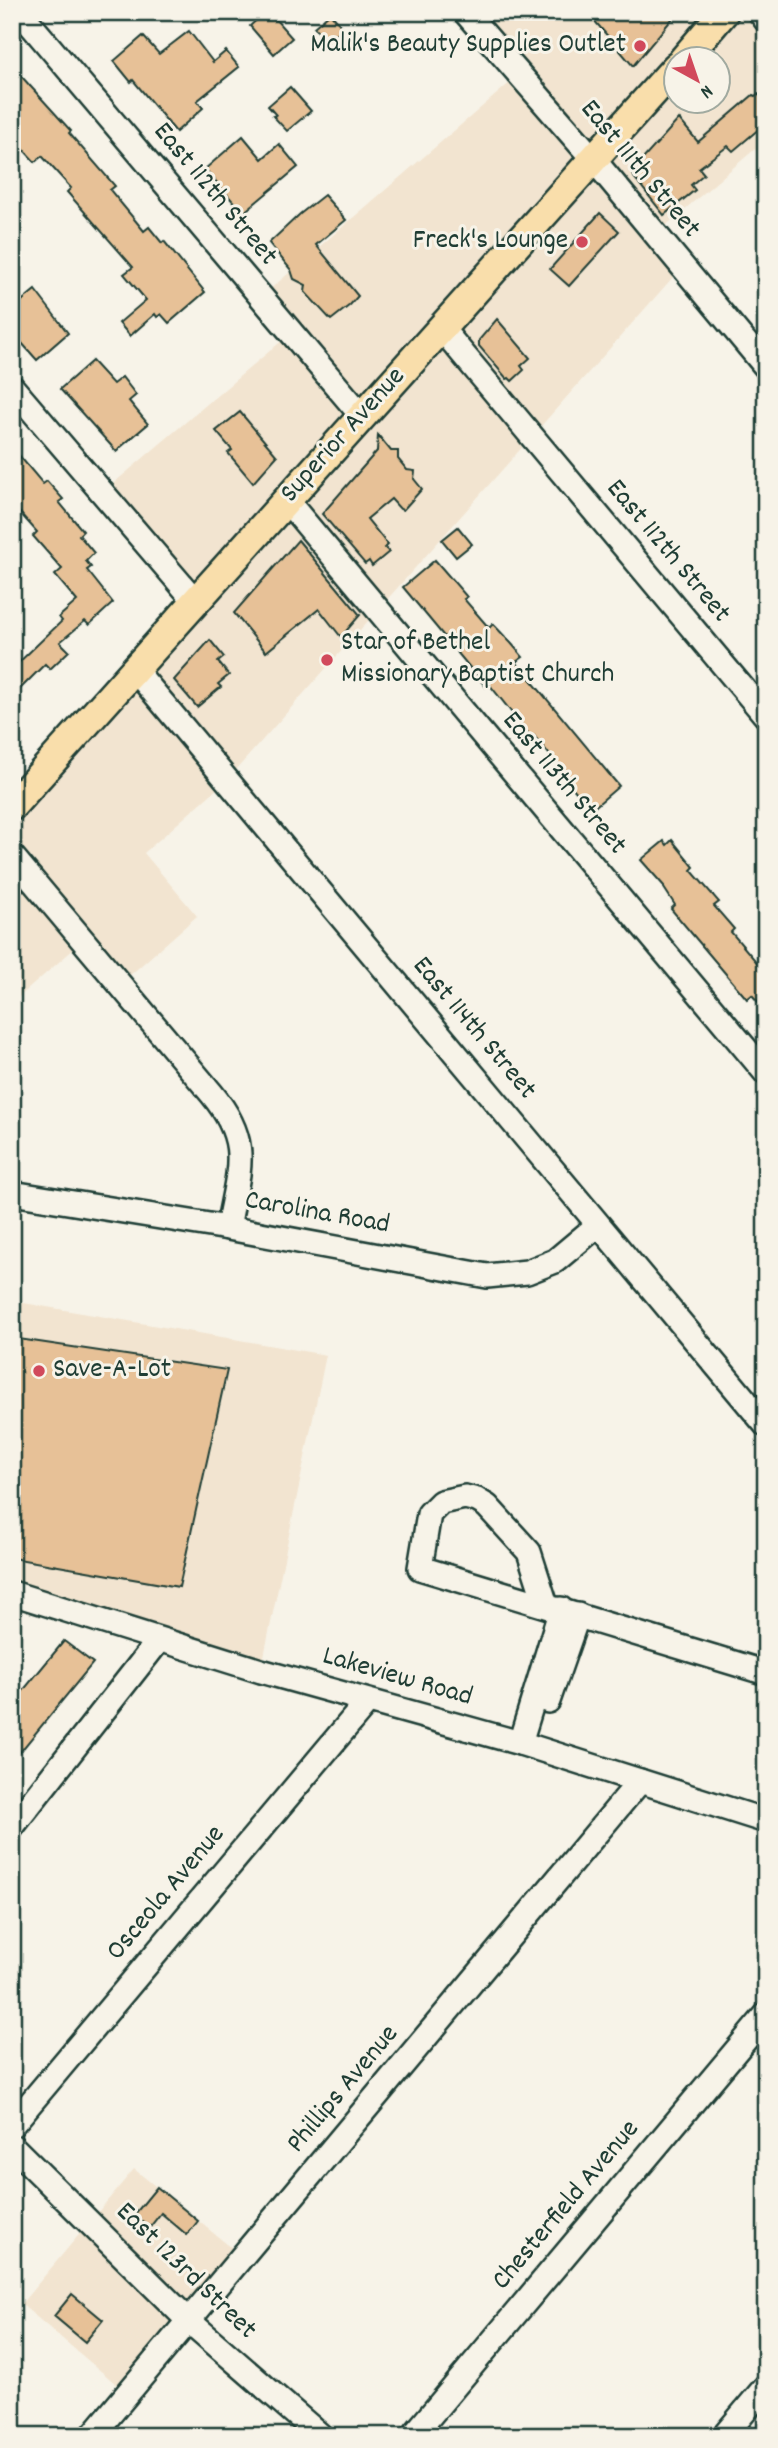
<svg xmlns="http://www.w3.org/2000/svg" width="778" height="2448" font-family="Dekko,sans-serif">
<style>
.built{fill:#f2e4d0;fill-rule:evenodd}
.building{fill:#e7c197;stroke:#1f3d34;stroke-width:2}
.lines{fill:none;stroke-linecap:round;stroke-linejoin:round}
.minor-casing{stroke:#1f3d34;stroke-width:28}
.major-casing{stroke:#1f3d34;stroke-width:33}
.minor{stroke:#f7f3e8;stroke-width:23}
.major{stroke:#f9deab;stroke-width:28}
.poi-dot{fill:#d1495b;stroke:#f7f3e8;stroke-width:2.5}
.labels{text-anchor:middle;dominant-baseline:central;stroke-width:6;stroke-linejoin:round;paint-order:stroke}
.poi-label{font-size:28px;fill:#1f3d34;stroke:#f7f3e8;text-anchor:end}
.street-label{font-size:28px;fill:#1f3d34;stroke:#f7f3e8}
</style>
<rect width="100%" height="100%" fill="#f7f3e8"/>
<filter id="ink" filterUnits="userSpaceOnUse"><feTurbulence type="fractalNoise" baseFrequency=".0143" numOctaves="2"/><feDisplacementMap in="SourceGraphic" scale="14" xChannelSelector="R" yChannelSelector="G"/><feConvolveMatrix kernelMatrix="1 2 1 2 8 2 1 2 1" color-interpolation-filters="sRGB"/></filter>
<g filter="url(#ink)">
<!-- built -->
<g class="built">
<path d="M489,12h277v150l-11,-13 -99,85 26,33 -455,513 -83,73 53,63 -77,68 -37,-43 -71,62v-202l183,-199 -93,-109 189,-160 -30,-36 258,-222 -44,-51zM676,60h42v42h-42z"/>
<polygon points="12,1301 326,1355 261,1671 12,1593"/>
<polygon points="134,2169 243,2257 128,2394 21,2304"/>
</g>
<!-- building -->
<g class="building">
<polygon points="265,12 269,12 292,38 274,54 250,26"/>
<polygon points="587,12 678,12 633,66"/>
<polygon points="330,13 343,28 327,42 314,27"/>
<polygon points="189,31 213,62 226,51 239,67 197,101 203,108 176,132 133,80 131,82 114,61 143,36 159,54"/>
<polygon points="12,66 71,131 69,133 115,186 110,190 144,231 149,227 162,243 164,241 205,292 169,323 161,314 157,317 155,314 130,336 119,323 146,300 124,274 133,267 67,192 71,188 42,156 35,162 12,137"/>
<polygon points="290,87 311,111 287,131 273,116 276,115 268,106"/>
<polygon points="758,94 766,103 766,123 733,151 728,146 699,168 704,174 691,185 695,190 664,215 634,177 633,170 679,119 698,142 753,95 755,96"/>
<polygon points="243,136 262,159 279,144 298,167 243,213 205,169"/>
<polygon points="324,195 346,220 316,245 358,296 350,305 331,320 305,292 306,285 294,279 291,270 269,243 300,214"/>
<polygon points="600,213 619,231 569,286 550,269"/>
<polygon points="35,290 68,333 37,360 12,332 12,309"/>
<polygon points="497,319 530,358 521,366 524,370 512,381 509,378 507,379 479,346 479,340"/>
<polygon points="92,361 113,384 122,377 136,395 129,401 148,424 116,451 60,389"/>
<polygon points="240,412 277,456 253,483 228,453 232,450 216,431"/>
<polygon points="378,435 391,451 398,451 398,459 407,470 415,471 414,479 422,489 403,510 400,509 391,499 367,519 388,545 385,548 389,552 372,566 369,561 365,564 322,514 377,451"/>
<polygon points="12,447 43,484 47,481 63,499 59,502 83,531 79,535 94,553 86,561 91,567 87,570 113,603 89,625 85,621 60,642 69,651 50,669 45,664 12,697 12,669 62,621 59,617 77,601 55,575 62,569 33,536 37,532 12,504"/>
<polygon points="458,527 472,544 456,557 442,540"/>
<polygon points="298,540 360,615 341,637 319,609 266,652 234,613"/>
<polygon points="435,560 467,597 464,599 489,628 493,624 511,643 523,657 516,662 619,786 591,810 558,770 561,768 534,736 532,738 489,684 486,687 403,587"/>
<polygon points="210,640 224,657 218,662 229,675 218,684 221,687 197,707 174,680"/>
<polygon points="672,840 694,867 691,870 719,902 714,906 734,929 731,932 766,973 766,1011 752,995 747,999 671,909 675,905 664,888 664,886 641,860 664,841 667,845"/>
<polygon points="12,1338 227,1370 179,1587 12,1558"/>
<polygon points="64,1641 93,1663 12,1762 12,1704"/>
<polygon points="157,2187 198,2221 187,2235 161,2213 150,2227 134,2215"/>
<polygon points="72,2294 103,2320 85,2342 54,2316"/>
</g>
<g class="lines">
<defs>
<g id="minor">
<polyline points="20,12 362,416"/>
<polyline points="465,12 594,160 766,367"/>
<polyline points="760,12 766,20"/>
<polyline points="442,329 766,716"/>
<polyline points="12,387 196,602"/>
<polyline points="287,501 766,1073"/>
<polyline points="135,670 766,1425"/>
<path d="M12,856l200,238c41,50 26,76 16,134"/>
<polyline points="12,1193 228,1228 487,1276 527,1272 555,1261 598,1225"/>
<polyline points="12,1593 261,1671 520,1743 766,1821"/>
<polyline points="546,1605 529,1552 487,1506 477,1500 465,1497 441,1502 429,1514 420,1568 760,1671"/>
<polyline points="548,1701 578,1615"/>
<polyline points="520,1743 561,1609"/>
<polyline points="12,1827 159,1640"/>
<polyline points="12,2125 367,1702"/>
<polyline points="12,2146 189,2321 321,2436"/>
<polyline points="92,2436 640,1781"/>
<polyline points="413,2436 766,2015"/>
<polyline points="724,2436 766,2386"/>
</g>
<g id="major">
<polyline points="683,60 724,12"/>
<polyline points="12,806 676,67"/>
</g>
</defs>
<!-- minor casing -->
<use href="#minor" class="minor-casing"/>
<!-- major casing -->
<use href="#major" class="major-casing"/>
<!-- minor -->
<use href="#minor" class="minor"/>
<!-- major -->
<use href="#major" class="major"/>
</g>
</g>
<!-- markers -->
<g class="poi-dot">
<circle cx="640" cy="46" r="7"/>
<circle cx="582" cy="242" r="7"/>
<circle cx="327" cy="660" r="7"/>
<circle cx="39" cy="1371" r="7"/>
</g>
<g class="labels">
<!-- poi labels -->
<g class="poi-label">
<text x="626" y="46">Malik's Beauty Supplies Outlet</text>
<text x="568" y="242">Freck's Lounge</text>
<text x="341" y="644" text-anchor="start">Star of Bethel<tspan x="341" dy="32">Missionary Baptist Church</tspan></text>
<text x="53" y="1371" text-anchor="start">Save-A-Lot</text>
</g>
<!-- street labels -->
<g class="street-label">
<text transform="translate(639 170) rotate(50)">East 111th Street</text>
<text transform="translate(214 195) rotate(50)">East 112th Street</text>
<text transform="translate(344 436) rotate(-48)">Superior Avenue</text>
<text transform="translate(667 552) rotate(50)">East 112th Street</text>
<text transform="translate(563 784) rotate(50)">East 113th Street</text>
<text transform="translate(473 1029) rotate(50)">East 114th Street</text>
<text transform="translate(317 1214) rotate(10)">Carolina Road</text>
<text transform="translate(397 1678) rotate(16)">Lakeview Road</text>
<text transform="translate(167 1894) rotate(-50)">Osceola Avenue</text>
<text transform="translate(344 2090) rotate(-50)">Phillips Avenue</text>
<text transform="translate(567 2206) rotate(-50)">Chesterfield Avenue</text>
<text transform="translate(185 2272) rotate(44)">East 123rd Street</text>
</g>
</g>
<!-- margin -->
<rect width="778" height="2448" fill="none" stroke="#f7f3e8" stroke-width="42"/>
<rect x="21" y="21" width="736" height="2406" fill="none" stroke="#1f3d34" stroke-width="2.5" filter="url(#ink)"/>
<!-- north arrow -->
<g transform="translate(697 80) rotate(140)"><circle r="33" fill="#f7f3e8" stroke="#a1aaa0" stroke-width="2"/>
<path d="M0-5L12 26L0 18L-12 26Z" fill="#d1495b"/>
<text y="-10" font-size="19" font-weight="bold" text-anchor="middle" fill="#1f3d34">N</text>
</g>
</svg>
